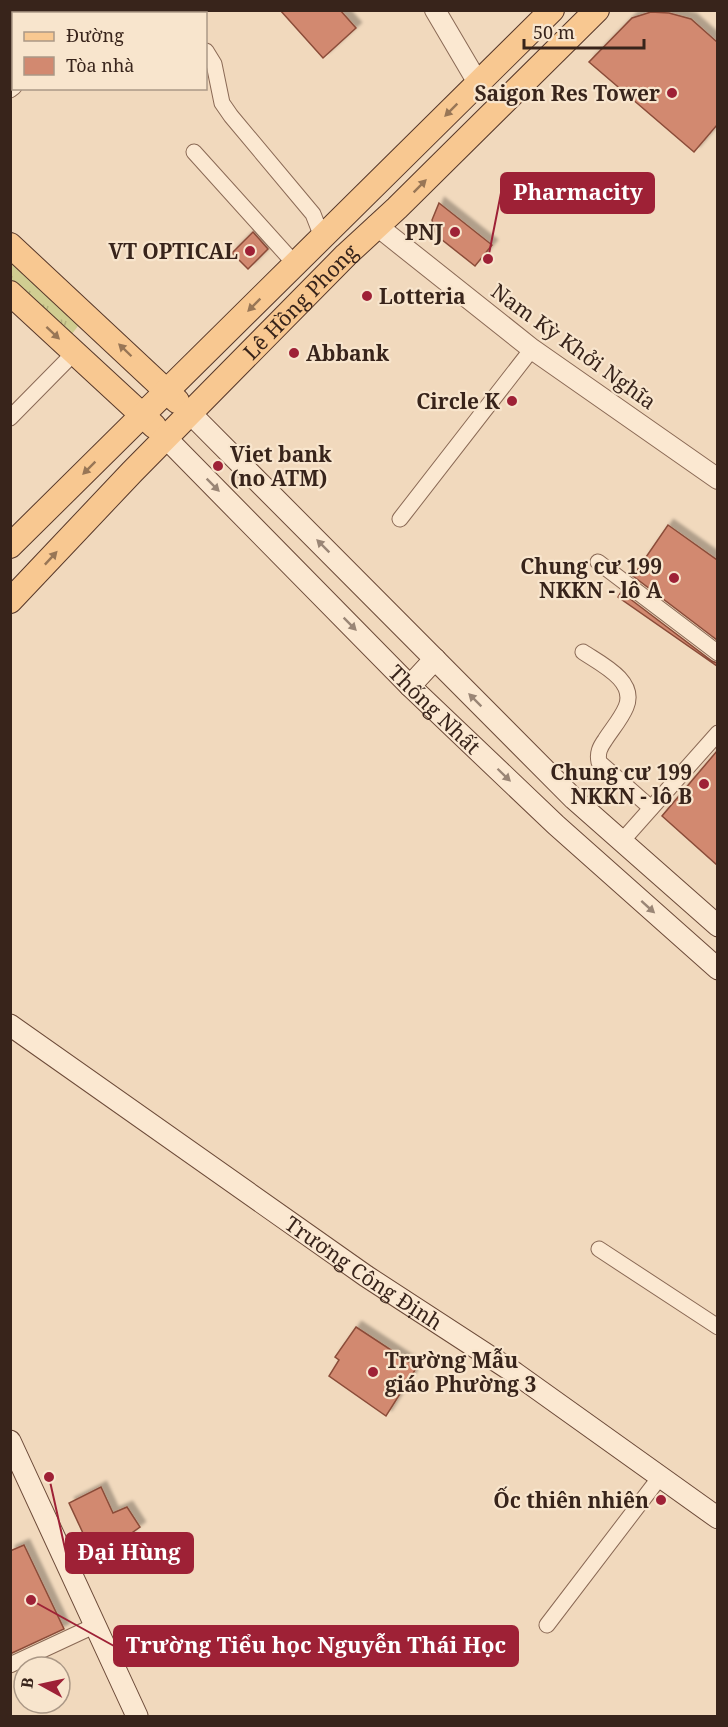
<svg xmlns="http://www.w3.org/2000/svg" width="728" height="1727" font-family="'Noto Serif',serif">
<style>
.grass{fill:url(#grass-tufts)}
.building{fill:#d28970;stroke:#8b4c39;stroke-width:1.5;filter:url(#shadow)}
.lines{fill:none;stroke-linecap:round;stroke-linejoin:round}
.minor-casing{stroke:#8a6955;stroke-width:17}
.tertiary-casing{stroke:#8a6955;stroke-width:22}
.secondary-casing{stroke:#6c4a38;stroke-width:23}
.primary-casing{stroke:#57382a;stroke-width:26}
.minor{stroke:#fbe8d1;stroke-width:15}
.tertiary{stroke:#fbe8d1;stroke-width:20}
.secondary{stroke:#fbe8d1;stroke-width:21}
.primary{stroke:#f8c891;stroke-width:24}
.oneway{fill:#987656}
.oneway2{fill:#9a8676}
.poi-dot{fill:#9e2136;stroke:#f8e5cd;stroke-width:2}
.labels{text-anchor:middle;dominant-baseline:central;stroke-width:4.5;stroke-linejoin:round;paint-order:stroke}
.poi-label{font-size:21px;font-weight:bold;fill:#38241b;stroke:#f8e5cd;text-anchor:end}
.street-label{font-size:21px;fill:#38241b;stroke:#f8e5cd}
.leader{fill:none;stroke:#9e2136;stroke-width:2}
.callout-dot{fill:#9e2136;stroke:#f8e5cd;stroke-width:2}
.callout{fill:#9e2136;stroke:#9e2136;stroke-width:2}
.callout-label{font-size:22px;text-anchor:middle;font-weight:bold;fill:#fff}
</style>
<defs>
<pattern id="grass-tufts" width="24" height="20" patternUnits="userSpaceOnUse" patternTransform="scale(1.5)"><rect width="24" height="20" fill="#d0cd91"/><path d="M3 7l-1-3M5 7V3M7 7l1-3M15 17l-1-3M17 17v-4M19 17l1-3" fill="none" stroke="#b3b07c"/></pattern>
<filter id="shadow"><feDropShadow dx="5.5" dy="-5.5" stdDeviation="1.5" flood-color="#0004"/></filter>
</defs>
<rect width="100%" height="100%" fill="#f1d9bd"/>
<!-- grass -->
<polygon class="grass" points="10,262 76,322 78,326 72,334 68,332 11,279"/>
<!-- building -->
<g class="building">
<polygon points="280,10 340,10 356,28 323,58"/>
<polygon points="651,12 669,13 691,19 717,42 717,125 694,152 589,62 632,18"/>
<polygon points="439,203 492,245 475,266 436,235 432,220"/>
<polygon points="253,232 268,249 248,269 232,253"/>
<polygon points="668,525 717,560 717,640 633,576"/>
<polygon points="621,592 712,661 717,663 717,666 618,597"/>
<polygon points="717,751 717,865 662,816"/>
<polygon points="356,1327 417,1367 386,1416 329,1376 339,1360 335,1357"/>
<polygon points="101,1487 113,1513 127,1507 140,1527 95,1559 69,1503"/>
<polygon points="24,1545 64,1629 10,1654 10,1551"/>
</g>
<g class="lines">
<defs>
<g id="minor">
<polyline points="180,10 182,14"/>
<polyline points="206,51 214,64 222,103 231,116 313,214 322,237"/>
<polyline points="10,90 14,87"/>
<polyline points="194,152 295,264"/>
<polyline points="10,418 75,352"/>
<polyline points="400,519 532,349"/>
<polyline points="598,562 718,653"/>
<path d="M583,652c18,12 54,29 43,55 -5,12 -14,22 -21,33 -5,7 -8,13 -6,22l52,46"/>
<polyline points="622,841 718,733"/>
<polyline points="599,1249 718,1327"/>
<polyline points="547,1625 660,1477"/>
<polyline points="10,1665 96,1625"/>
</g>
<g id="tertiary">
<polyline points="435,10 478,83"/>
<polyline points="376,225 532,349 718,479"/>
</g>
<g id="secondary">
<polyline points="190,413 574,799 718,926"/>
<path id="s1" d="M166,438l244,248 146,139 162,144"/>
<polyline points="410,686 435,659"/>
<path id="s2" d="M10,1025l356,251 149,97 203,145"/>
<polyline points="10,1441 137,1716"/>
</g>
<g id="primary">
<polyline points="10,245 177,401"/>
<polyline points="10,293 154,426"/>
<polyline points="10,546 552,10"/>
<path id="s3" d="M10,601l122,-129 214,-217 51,-47 200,-198"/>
</g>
</defs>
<!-- minor casing -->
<use href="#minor" class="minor-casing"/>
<!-- tertiary casing -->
<use href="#tertiary" class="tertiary-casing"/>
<!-- secondary casing -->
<use href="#secondary" class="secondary-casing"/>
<!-- primary casing -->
<use href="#primary" class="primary-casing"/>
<!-- minor -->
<use href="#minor" class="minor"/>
<!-- tertiary -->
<use href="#tertiary" class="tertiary"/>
<!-- secondary -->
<use href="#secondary" class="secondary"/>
<!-- primary -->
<use href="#primary" class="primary"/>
</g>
<!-- one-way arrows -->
<defs><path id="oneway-solid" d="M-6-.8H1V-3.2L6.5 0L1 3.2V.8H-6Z" transform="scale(1.5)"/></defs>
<g class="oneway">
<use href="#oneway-solid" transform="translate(451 110) rotate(135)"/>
<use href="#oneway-solid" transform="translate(420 186) rotate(-45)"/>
<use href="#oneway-solid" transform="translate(254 305) rotate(135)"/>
<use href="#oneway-solid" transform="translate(53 333) rotate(43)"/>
<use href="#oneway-solid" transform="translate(125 350) rotate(-136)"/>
<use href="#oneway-solid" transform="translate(89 468) rotate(135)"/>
<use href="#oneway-solid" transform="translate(51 558) rotate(-47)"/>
</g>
<g class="oneway2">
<use href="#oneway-solid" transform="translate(213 485) rotate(45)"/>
<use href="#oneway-solid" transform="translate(323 546) rotate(-135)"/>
<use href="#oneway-solid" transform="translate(350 624) rotate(45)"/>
<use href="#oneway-solid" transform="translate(475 700) rotate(-135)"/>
<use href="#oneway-solid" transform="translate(504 775) rotate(44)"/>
<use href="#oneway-solid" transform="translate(648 907) rotate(42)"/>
</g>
<!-- markers -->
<g class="poi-dot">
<circle cx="672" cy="93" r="6"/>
<circle cx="455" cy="232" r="6"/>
<circle cx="250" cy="251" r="6"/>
<circle cx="367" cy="296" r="6"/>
<circle cx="294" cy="353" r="6"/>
<circle cx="512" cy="401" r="6"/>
<circle cx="218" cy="466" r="6"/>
<circle cx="674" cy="578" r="6"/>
<circle cx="704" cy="784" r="6"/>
<circle cx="373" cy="1372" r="6"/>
<circle cx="661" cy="1500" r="6"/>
</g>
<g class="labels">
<!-- poi labels -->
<g class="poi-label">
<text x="660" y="93">Saigon Res Tower</text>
<text x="443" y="232">PNJ</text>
<text x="238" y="251">VT OPTICAL</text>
<text x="379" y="296" text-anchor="start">Lotteria</text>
<text x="306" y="353" text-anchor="start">Abbank</text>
<text x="500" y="401">Circle K</text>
<text x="230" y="454" text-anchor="start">Viet bank<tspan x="230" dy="24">(no ATM)</tspan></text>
<text x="662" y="566">Chung cư 199<tspan x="662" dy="24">NKKN - lô A</tspan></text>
<text x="692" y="772">Chung cư 199<tspan x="692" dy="24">NKKN - lô B</tspan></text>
<text x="385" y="1360" text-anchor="start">Trường Mẫu<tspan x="385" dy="24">giáo Phường 3</tspan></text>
<text x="649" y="1500">Ốc thiên nhiên</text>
</g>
<!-- street labels -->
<g class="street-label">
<text stroke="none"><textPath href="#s3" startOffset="417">Lê Hồng Phong</textPath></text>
<text transform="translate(574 346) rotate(36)">Nam Kỳ Khởi Nghĩa</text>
<text stroke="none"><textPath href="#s1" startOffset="382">Thống Nhất</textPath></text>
<text stroke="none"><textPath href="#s2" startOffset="432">Trương Công Định</textPath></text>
</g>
</g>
<!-- callouts -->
<path class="leader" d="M488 259L501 193M49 1477L66 1553M31 1600L114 1646"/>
<g class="callout-dot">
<circle cx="488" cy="259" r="6"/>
<circle cx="49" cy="1477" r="6"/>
<circle cx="31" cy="1600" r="6"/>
</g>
<g class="callout">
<rect x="501" y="173" width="153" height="40" rx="6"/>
<rect x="66" y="1533" width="127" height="40" rx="6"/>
<rect x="114" y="1626" width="404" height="40" rx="6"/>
</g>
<g class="callout-label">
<text x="578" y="200">Pharmacity</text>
<text x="129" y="1560">Đại Hùng</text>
<text x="316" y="1653">Trường Tiểu học Nguyễn Thái Học</text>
</g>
<!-- border -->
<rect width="728" height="1727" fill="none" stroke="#38241b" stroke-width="24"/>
<!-- legend -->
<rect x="12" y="12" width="195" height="78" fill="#f8e5cd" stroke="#ab9886" stroke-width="1.5"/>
<rect x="24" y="32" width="30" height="9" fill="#f8c891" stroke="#ab9886" stroke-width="1.5"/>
<text x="66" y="42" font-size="18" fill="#38241b">Đường</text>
<rect x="24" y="57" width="30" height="18" fill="#d28970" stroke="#ab9886" stroke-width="1.5"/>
<text x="66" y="72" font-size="18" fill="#38241b">Tòa nhà</text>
<!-- north arrow -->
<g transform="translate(42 1685) rotate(278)"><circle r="28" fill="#f8e5cd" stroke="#ab9886" stroke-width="1.5"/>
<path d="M0-4.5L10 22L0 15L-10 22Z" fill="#9e2136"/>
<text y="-9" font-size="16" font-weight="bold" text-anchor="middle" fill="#38241b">B</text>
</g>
<!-- scale -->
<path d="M524 39v9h120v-9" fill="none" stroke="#38241b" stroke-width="3"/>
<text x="533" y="39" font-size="18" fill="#38241b" stroke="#f8e5cd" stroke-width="4.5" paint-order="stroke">50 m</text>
</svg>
